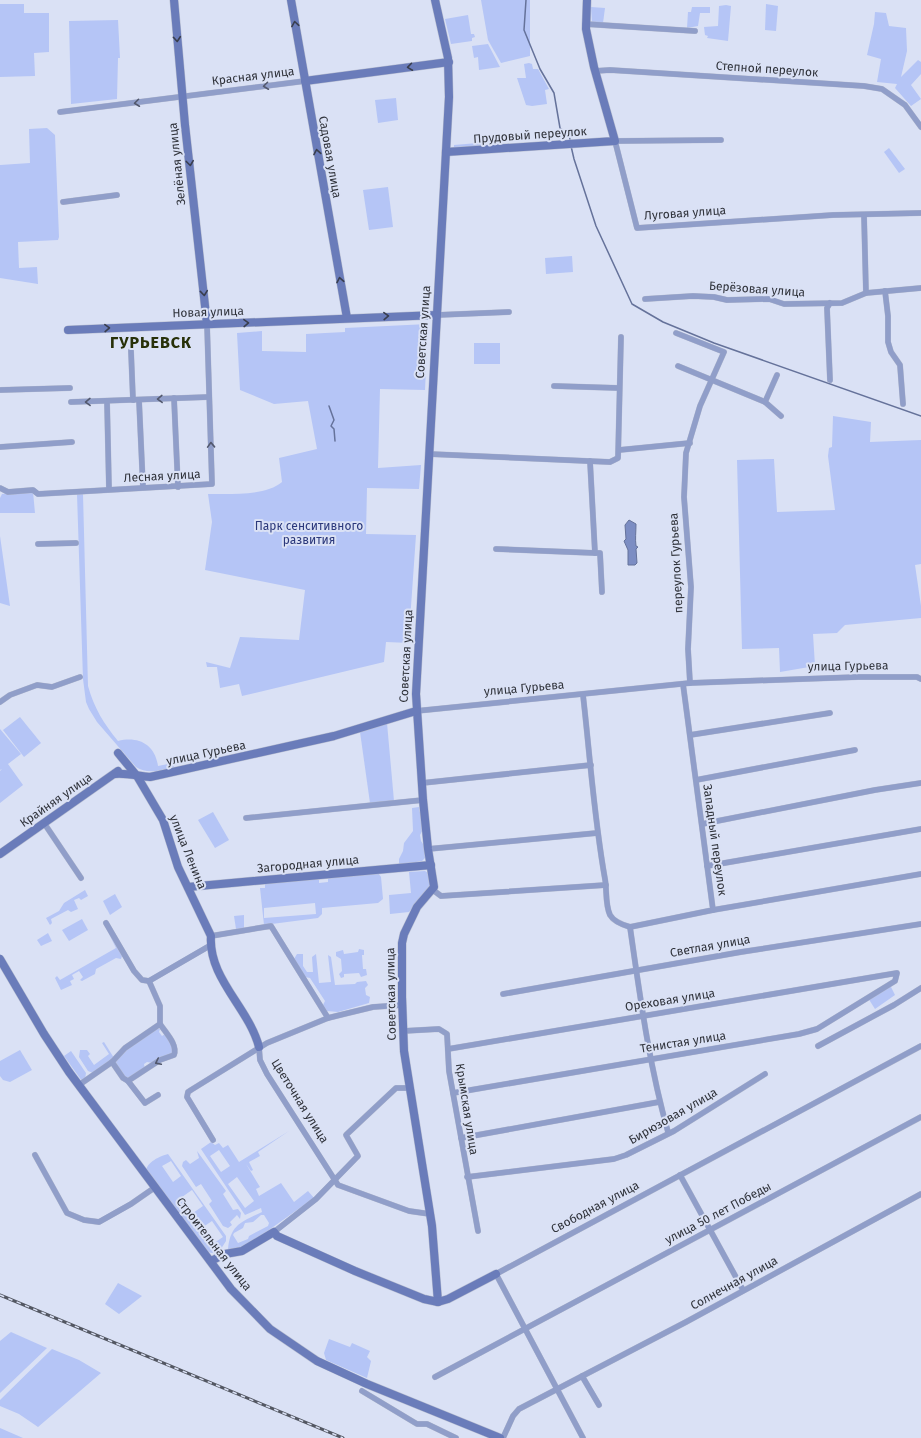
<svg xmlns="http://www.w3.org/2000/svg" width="921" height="1438" font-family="'Fira Sans',sans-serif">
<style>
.green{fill:#b5c5f6;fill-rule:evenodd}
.water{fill:#7c8dc3;stroke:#65729a}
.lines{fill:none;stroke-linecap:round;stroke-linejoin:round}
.stream{stroke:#65729a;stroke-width:1.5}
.street-casing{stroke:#b8bed0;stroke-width:6}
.secondary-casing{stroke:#b8bed0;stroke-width:9}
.street{stroke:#909ec9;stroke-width:5.5}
.secondary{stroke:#6a7cba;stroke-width:8}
.rail-casing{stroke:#535762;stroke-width:3}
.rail{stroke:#dae1f5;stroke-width:1.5;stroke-dasharray:4.5;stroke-linecap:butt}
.oneway{stroke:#393e4e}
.oneway2{stroke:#52586d}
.labels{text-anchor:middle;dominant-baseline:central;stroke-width:4;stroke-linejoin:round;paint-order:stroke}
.street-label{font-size:12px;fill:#30333b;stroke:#dae1f5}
.park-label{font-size:12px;fill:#2b387b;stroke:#dae1f5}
.district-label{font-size:16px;font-weight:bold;letter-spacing:1px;fill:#273008;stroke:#dae1f5}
</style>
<rect width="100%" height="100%" fill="#dae1f5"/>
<!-- green -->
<g class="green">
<polygon points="481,0 530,0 530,56 501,63 488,40"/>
<polygon points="0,4 24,4 24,13 49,13 49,52 34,53 35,76 0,77"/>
<polygon points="766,4 778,6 776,31 765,30"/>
<polygon points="726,5 731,6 728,41 707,38 708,36 705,35 704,27 718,26 719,6"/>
<polygon points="591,7 605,8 603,23 592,23"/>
<polygon points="692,7 710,7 710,13 700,13 698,26 687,28 688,12 691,12"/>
<polygon points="875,12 886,13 889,26 906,28 907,51 901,77 918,60 921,62 921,74 911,85 921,99 911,106 895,88 897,84 877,82 881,59 867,55 874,24"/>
<polygon points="468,15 471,34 474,34 475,37 472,38 472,41 451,44 445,19"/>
<polygon points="118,20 120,58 118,58 117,99 71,104 69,21"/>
<polygon points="488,44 500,67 479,70 478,57 474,58 472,46"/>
<polygon points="529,63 532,64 533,69 538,69 549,89 545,90 547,104 532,106 526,105 517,78 526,78 524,64"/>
<polygon points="396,98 398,120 378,123 375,100"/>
<polygon points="47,128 55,135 59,237 58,240 18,242 19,268 37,267 38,284 0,278 0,165 30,163 29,129"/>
<polygon points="478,136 482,136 482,139 485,139 485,146 454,147 454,145 478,143"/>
<polygon points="889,148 905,169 899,173 884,152"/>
<polygon points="388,187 393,227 369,230 363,190"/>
<polygon points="572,256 573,272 546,274 545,258"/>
<path d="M428,324l-3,66 -45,-1 -2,79 43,-3 -2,24 -52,-1 -1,46 50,1 -7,100 1,8 -24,-1 -2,20 -142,34 -3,-12 -19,4 -3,-21h-10l-1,-5 24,6 10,-31 59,3 6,-50 -100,-20 7,-48 -4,-28c21,0 58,2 74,-12l-3,-24 38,-9 -9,-48 -34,3 -34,-14 -3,-57 25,-2v20l44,1v-18l39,-2v-4z"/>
<rect x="474" y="343" width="26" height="21"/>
<polygon points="833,416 871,422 870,442 921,440 921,564 915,565 921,606 921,618 845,625 837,633 813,634 815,666 780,672 779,648 742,649 737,460 774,459 777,512 835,510 828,456 829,448 832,447"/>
<polygon points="33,492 35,513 0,513 0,498 2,494"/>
<path d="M77,494h6l5,192c6,22 16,38 30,55 20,-5 37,3 40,25l15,-3 1,4c-13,3 -26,8 -38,0l-39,-45 -8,-13 -3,-7 -3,-23z"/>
<polygon points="0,536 10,606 0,603"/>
<polygon points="20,717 41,743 24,757 3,730"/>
<polygon points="387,723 394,801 370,803 360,732"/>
<polygon points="0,729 21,754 8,764 23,785 0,803 0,771 2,769 0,770"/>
<polygon points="419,807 423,829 420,835 421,841 425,847 426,857 422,861 399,865 399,859 403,851 404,843 413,831 412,808"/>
<polygon points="213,812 229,840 215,848 198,820"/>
<polygon points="425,871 428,873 430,886 409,912 390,914 389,895 411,893 409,872"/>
<path d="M378,873l3,4 2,22 -5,4 -56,5v6l-4,4 -54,7 -4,-37h5v-5l49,-4 5,1v3l9,-1v-3l3,-2zM315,903l1,11 -52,4v-10z"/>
<polygon points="85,890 88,896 81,900 79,898 74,900 78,909 71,912 68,910 51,919 52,923 50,925 46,918 59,911 64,903"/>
<polygon points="115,894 122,907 110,915 103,901"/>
<polygon points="244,915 244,928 236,929 234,916"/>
<polygon points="82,919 88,930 69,941 62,930"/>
<polygon points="108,932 122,956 121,959 116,958 96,969 95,974 82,981 80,980 83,977 79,971 72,975 74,979 70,981 72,985 61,990 55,978 57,976 60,980 116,948"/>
<polygon points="48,933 52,941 41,946 37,940"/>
<polygon points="359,949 364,950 364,955 362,955 363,969 366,969 367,975 361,977 359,973 344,974 344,977 341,978 339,974 342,971 341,959 336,956 336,952 343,950 344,954 358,952"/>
<polygon points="297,954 303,954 303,966 307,972 313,972 312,957 316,954 319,983 331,982 328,955 331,957 335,985 355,984 357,982 366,981 368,985 365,988 366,995 370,997 369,1003 338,1012 327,1011 323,1005 325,1001 310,978 305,977 294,959"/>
<polygon points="890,985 895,995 875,1009 868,998"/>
<polygon points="157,1029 160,1029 159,1032 162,1036 165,1034 172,1046 173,1054 153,1063 147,1062 144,1064 145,1069 130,1078 123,1076 115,1062 124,1051"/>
<polygon points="104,1042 114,1058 93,1073 88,1071 79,1057 80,1050 87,1050 90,1054 88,1056 94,1065 109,1054 102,1043"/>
<polygon points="20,1050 32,1070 10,1082 3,1080 0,1076 0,1061"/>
<polygon points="71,1051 86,1073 85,1079 82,1081 64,1056"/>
<path d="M289,1131l-31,21 2,4 -11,6 4,8 -2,1 -5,-7 14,23 -4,2 3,7 22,-13 13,19 14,-11 6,7 -72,51 -14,1c2,-25 13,-28 34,-38l-1,-4 -16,7 -44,-66 10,-7 4,3 4,-2 4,5 5,-3 11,17zM219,1150l11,16 -9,6 -11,-16zM237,1177l17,24 -9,7 -17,-24zM261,1215h3l5,8 -1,3 -19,10 -1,3 -10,4 -5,-8 1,-2 9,-5 2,-5 8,-1z"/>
<polygon points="197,1151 226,1191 223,1194 233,1210 238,1209 241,1213 240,1219 237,1215 230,1222 232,1225 228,1228 223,1226 209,1204 212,1201 201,1184 196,1187 182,1166 183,1162 186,1160 190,1164 199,1158"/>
<path d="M168,1154l58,82v5l-7,11 -7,1 -5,-1 -61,-81c1,-9 14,-15 22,-17zM171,1161l10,15 -8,6 -11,-16zM192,1190l11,16 -10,7 -11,-16zM212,1221l11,16 -9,6 -11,-16z"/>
<polygon points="118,1283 142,1296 119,1314 105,1304"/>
<polygon points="11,1332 47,1348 0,1393 0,1341"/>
<polygon points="329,1339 350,1347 352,1343 370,1351 367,1357 371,1361 367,1378 326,1360 324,1353"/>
<polygon points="52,1349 79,1360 101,1373 38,1427 19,1414 0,1406 0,1400"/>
<polygon points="0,1428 23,1438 0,1438"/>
</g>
<!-- water -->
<path class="water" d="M629,520l7,4c0,8 -1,15 0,22l2,1 -2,2 1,14 -2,2h-7v-15l-4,-9 2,-2 -1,-14z"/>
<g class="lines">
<!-- stream -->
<g class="stream">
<polyline points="526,0 524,30 540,69 554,93 560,128 569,134 570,140"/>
<polyline points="571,146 574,159 596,226 632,304 663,322 714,343 921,416"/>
<polyline points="329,406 334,420 331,426 334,429 335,441"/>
</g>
<defs>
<g id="street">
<polyline points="585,24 695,31"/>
<polyline points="595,71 610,70 864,86 882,89 905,105 921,127"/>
<polyline points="60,112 305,81"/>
<polyline points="721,140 615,141 637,228 833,215 921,213"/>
<polyline points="63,202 117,195"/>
<polyline points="885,291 888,316 888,342 891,352 900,365 903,404"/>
<polyline points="866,293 921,288"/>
<polyline points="645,299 693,296 714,297 727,300 769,299 784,304 842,303 866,293 864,215"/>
<polyline points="830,303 827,308 830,380"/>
<polyline points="437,315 509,312"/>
<polyline points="676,333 724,352 700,406 686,453 684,497 691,587 688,649 690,683"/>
<polyline points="131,351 133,400"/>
<polyline points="678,366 765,402 781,416"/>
<polyline points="554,386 619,388"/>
<polyline points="0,390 70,388"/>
<polyline points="174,398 178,487"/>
<polyline points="139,400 143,487"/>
<polyline points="107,401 109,489"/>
<polyline points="71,402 209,397"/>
<polyline points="765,402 777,375"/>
<polyline points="0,447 72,442"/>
<polyline points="619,450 690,443"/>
<polyline points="429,454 610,462 618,458 621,337"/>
<polyline points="0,488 8,492 33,490 38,494 212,484 207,324"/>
<polyline points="38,544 76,543"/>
<polyline points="496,549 595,553 590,461"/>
<polyline points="595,553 600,553 602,592"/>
<path d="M583,695c7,61 11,123 22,184 2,11 0,25 5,36 4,7 13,10 20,12l83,-17 -30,-226"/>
<polyline points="0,702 10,695 37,685 52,687 80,677"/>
<polyline points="416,711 690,683 858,677 917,677 921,679"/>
<polyline points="690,735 830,713"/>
<polyline points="696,780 855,750"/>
<polyline points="422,783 591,765"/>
<polyline points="246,818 423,800"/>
<polyline points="44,823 81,878"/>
<polyline points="702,824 875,790 921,783"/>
<polyline points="428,849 597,833"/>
<polyline points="707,866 921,829"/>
<polyline points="433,890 441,896 606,885"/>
<polyline points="713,910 921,874"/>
<polyline points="106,923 134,971 142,980 149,981"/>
<path d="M630,927c10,69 19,138 38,205"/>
<polyline points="211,936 271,926 328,1018"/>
<polyline points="149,981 211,945"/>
<polyline points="503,994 741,952 921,924"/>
<polyline points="403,1031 439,1029 447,1034 449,1071 478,1231"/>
<polyline points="818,1046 894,1005 921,988"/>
<polyline points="259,1047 260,1060 267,1074 338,1185 409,1211 430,1214"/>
<polyline points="448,1049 897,973 895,981 817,1029 799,1034 453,1093"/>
<path d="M112,1062l11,16 5,3 32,-21 14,-5c4,-10 -8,-22 -14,-31"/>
<polyline points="128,1081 145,1103 158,1095"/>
<polyline points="79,1085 112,1062 125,1048 160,1024 160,1006 149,981"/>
<polyline points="461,1138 659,1102"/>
<polyline points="213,1140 187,1097 188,1092 191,1090 267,1043 328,1018 373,1007 402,1005"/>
<polyline points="35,1155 67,1213 84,1220 99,1222 131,1204 154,1188"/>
<polyline points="680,1175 743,1290"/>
<polyline points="467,1177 614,1159 626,1155 674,1131 765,1074"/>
<polyline points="274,1232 316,1199 356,1158 358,1156 346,1135 396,1088 409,1088"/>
<polyline points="582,1376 599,1405"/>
<polyline points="435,1377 921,1117"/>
<polyline points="362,1391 417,1424 427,1424 456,1438"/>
<polyline points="503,1438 513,1416 519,1409 686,1322 921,1194"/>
<polyline points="583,1438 496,1274 921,1046"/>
</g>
<g id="secondary">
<polyline points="174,0 185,125 207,324"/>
<polyline points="291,0 347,318"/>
<polyline points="435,0 448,58 449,97 416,694 423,800 428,849 434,887 417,907 404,934 402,943 402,997 404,1051 432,1226 438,1302"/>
<polyline points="305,81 449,62"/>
<polyline points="446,152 615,141 594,67 586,29 587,0"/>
<polyline points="68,330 437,315"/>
<path d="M118,753l19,23 26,44 15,47 33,69c-3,42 38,72 48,111"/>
<path d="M115,774c12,-1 23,2 35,3l184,-41 82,-25"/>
<polyline points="0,854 118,771"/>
<polyline points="188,887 431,865"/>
<polyline points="0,959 44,1034 69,1072 231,1289 270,1329 317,1361 367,1384 500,1438"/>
<polyline points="211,1261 225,1254 242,1251 274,1232 277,1236 355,1271 424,1299 438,1302 448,1299 496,1274"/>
</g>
</defs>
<!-- street casing -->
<use href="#street" class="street-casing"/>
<!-- secondary casing -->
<use href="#secondary" class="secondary-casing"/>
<!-- street -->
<use href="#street" class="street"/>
<!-- secondary -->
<use href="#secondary" class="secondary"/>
<defs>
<polyline id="rail" points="0,1295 343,1438"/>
</defs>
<!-- rail casing -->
<use href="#rail" class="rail-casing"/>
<!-- rail -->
<use href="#rail" class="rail"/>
</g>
<!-- one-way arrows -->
<defs><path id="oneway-chevron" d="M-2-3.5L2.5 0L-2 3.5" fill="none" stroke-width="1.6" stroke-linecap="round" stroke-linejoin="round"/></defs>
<g class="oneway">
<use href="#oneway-chevron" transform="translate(295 24) rotate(-99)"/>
<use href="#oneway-chevron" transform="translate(177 39) rotate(85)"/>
<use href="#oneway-chevron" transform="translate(410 67) rotate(172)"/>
<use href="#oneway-chevron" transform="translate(317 152) rotate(-100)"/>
<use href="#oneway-chevron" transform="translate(190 163) rotate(83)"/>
<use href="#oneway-chevron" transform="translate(340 280) rotate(-101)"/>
<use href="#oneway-chevron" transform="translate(204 293) rotate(84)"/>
<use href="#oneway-chevron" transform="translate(386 316) rotate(-2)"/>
<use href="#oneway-chevron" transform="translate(246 323) rotate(-2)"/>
<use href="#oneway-chevron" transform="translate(107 328) rotate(-2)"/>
</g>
<g class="oneway2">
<use href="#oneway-chevron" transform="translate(266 86) rotate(173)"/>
<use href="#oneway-chevron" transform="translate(137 103) rotate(173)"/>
<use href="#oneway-chevron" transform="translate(160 399) rotate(178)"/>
<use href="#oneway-chevron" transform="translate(88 402) rotate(179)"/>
<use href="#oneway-chevron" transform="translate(211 445) rotate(-92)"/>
<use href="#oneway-chevron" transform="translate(158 1062) rotate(154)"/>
</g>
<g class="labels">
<!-- street labels -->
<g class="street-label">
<text transform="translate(767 69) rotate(4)">Степной переулок</text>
<text transform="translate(253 76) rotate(-7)">Красная улица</text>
<text transform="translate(530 135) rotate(-4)">Прудовый переулок</text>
<text transform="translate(330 157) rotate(80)">Садовая улица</text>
<text transform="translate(177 164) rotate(-96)">Зелёная улица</text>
<text transform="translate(685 213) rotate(-4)">Луговая улица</text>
<text transform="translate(757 289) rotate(4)">Берёзовая улица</text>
<text transform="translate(208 312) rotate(-2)">Новая улица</text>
<text transform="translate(423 332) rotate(-86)">Советская улица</text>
<text transform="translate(162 476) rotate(-3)">Лесная улица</text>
<text transform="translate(676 563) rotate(-93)">переулок Гурьева</text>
<text transform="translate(406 656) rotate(-87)">Советская улица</text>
<text transform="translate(848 666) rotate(-1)">улица Гурьева</text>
<text transform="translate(524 688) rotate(-5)">улица Гурьева</text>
<text transform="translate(206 753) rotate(-12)">улица Гурьева</text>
<text transform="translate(56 800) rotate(-35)">Крайняя улица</text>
<text transform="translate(715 840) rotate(82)">Западный переулок</text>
<text transform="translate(188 852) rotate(68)">улица Ленина</text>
<text transform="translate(308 864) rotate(-5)">Загородная улица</text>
<text transform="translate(710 946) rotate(-10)">Светлая улица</text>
<text transform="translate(391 994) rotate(-91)">Советская улица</text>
<text transform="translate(670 1000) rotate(-9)">Ореховая улица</text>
<text transform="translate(683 1042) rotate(-9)">Тенистая улица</text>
<text transform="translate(300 1101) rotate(58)">Цветочная улица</text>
<text transform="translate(467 1109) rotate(81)">Крымская улица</text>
<text transform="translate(673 1116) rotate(-30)">Бирюзовая улица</text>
<text transform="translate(595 1207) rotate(-28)">Свободная улица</text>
<text transform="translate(718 1213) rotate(-28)">улица 50 лет Победы</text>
<text transform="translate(214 1244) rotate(52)">Строительная улица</text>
<text transform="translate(734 1283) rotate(-29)">Солнечная улица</text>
</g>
<!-- park labels -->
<g class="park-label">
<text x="309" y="526">Парк сенситивного<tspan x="309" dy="14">развития</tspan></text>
</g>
<!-- district labels -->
<g class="district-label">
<text x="151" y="342">ГУРЬЕВСК</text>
</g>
</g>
</svg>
